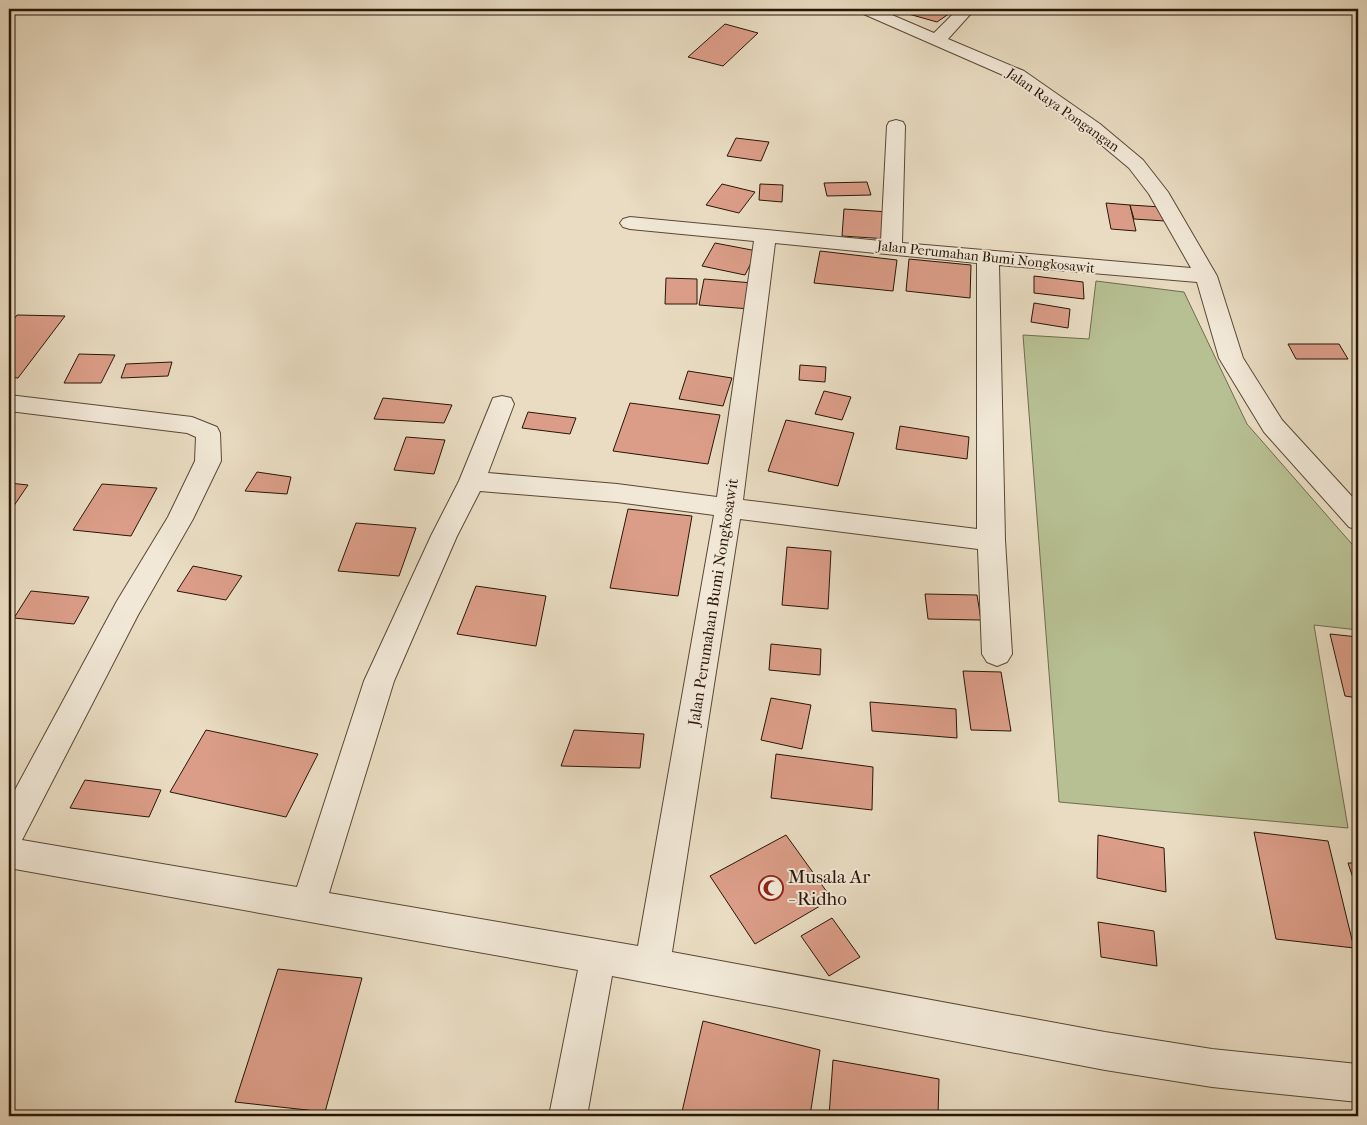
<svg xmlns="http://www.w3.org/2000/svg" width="1367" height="1125" font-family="'IM FELL French Canon',serif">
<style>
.green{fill:#b7c093;stroke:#706b4c}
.building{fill:#db9d88;stroke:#291606}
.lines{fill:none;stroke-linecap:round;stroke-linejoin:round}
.minor-casing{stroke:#594835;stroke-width:2}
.minor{fill:#f1e8d7;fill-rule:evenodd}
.labels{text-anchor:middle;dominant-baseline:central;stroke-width:4;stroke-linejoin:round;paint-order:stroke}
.far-street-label{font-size:14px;fill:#291606;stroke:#f1e8d7}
.street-label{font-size:16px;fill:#291606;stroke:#f1e8d7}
.near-poi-label{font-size:19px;fill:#291606;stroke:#f1e8d7;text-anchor:start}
</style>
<rect width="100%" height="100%" fill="#e9dcc2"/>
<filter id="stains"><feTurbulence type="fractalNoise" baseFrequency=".004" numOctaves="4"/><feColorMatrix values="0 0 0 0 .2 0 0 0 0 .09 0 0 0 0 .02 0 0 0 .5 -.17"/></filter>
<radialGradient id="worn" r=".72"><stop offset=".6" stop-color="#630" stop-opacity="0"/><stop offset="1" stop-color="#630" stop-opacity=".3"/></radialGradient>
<!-- green -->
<polygon class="green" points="1096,281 1184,292 1247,424 1358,551 1358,630 1314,625 1348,828 1059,802 1023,335 1089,339"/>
<!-- building -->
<g class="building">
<polygon points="891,9 956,9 937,22"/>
<polygon points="725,24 758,33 723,66 688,57"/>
<polygon points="736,138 769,142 761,161 727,156"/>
<polygon points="867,182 871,195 827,196 824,183"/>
<polygon points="722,184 755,192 739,213 706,205"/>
<polygon points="760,184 783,185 782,202 759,200"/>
<polygon points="1106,203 1130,205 1136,231 1111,229"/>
<polygon points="1130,205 1161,207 1165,221 1134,219"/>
<polygon points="844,209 889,212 888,239 842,236"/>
<polygon points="715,243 757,251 745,275 702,266"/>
<polygon points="820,251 897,260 893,291 814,283"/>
<polygon points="909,259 971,265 970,298 906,291"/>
<polygon points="1034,276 1083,282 1084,299 1034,293"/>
<polygon points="666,278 697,279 697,304 665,304"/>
<polygon points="704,279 753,283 750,309 699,305"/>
<polygon points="1034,303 1070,309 1068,328 1031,322"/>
<polygon points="17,315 65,316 18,378 9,377 9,326"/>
<polygon points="1288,344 1339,344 1348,359 1296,359"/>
<polygon points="79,354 115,355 101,383 64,383"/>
<polygon points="172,362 168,376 121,378 126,364"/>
<polygon points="800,365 826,367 825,382 799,380"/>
<polygon points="688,371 732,378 723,406 679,399"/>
<polygon points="824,391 851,397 842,420 815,414"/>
<polygon points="383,398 452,405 444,423 374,419"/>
<polygon points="630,403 720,415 708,464 613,451"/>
<polygon points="528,412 576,418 570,434 522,428"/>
<polygon points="786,420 854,433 838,486 768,471"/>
<polygon points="900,426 969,437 967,459 896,449"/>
<polygon points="406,437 445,440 434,474 394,470"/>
<polygon points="257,472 291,477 287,494 245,491"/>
<polygon points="9,483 28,485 9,513"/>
<polygon points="102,484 157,488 131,536 73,530"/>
<polygon points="628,509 692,516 678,596 610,588"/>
<polygon points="356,523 416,528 399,576 338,571"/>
<polygon points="787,547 831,551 828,609 782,605"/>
<polygon points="193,566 242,576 226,600 177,591"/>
<polygon points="476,586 546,596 536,646 457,634"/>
<polygon points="31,591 89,597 74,624 14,618"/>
<polygon points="925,594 977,595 981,620 928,619"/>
<polygon points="1330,634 1358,637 1358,698 1345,696"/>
<polygon points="771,644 821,649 820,675 769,670"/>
<polygon points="963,671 1001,672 1011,731 971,730"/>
<polygon points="771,698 811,705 802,749 761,740"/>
<polygon points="870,702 956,709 957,738 872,731"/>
<polygon points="206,730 318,754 286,817 170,792"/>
<polygon points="574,730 644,734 640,768 561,766"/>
<polygon points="776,754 873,767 872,810 771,798"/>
<polygon points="85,780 161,790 149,817 70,808"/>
<polygon points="1254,832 1328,841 1354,948 1276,939"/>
<polygon points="786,835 832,899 755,944 710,876"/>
<polygon points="1098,835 1164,848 1166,892 1097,878"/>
<polygon points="1348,863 1358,863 1358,893"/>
<polygon points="832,918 860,957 829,976 801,936"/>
<polygon points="1098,922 1154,931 1157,966 1101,957"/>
<polygon points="278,969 362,978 325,1112 235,1102"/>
<polygon points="703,1021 820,1050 810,1116 681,1116"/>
<polygon points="833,1060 939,1079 938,1116 829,1116"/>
</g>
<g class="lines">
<defs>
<path id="minor" d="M857,9h21l56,24 24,-24h17l-27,30 76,32 76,53 43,36 25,32 49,84 26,82 39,62 76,83v27l-9,-3 -85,-95 -45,-74 -22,-76 -198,-17 6,275 7,114 -5,8 -10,4 -10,-4 -5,-8 -4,-105 -238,-30 -68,433 433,80 107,17 146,15v38l-146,-15 -107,-17 -493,-94 -25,140h-38l29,-146 -569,-102v-67l108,-200 51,-84 27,-56 1,-24 -9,-4 -178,-22v-16l183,22 25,10 3,6 1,28 -28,58 -55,96 -116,225 275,47 67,-206 67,-145 28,-55 34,-83 9,-2 9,2 3,6 -26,69 129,11 100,13 37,-256 -124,-12 -7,-2 -3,-4 3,-4 7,-2 251,24 6,-115 2,-4 7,-2 7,2 2,4 -3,117 289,25 -42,-74 -20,-26 -43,-36 -74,-53 -153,-67zM775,243l202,20v266l-234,-29zM480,491l137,11 97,13 -76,431 -309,-53 65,-212 63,-145z"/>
</defs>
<!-- minor casing -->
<use href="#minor" class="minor-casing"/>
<!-- minor -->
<use href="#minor" class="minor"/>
</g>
<!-- icons -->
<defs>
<symbol id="mosque-ring" viewBox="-11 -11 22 22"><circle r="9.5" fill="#f1e8d7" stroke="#8f2418" stroke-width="1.5"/><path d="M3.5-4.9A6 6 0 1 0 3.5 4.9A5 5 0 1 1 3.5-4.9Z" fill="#8f2418"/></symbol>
</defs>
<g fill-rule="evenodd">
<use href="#mosque-ring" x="757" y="874" width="28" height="28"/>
</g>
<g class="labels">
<!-- far-street labels -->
<g class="far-street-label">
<text transform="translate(1063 110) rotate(35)">Jalan Raya Pongangan</text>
<text transform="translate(986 257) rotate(6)">Jalan Perumahan Bumi Nongkosawit</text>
</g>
<!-- street labels -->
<g class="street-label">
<text transform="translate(713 602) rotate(-81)">Jalan Perumahan Bumi Nongkosawit</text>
</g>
<!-- near-poi labels -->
<g class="near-poi-label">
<text x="788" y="877">Musala Ar<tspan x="788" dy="22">- Ridho</tspan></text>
</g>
</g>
<!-- margin -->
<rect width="1367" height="1125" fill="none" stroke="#e9dcc2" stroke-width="30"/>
<rect x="10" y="10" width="1347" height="1105" fill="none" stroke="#291606" stroke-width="2.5"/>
<rect x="15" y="15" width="1337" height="1095" fill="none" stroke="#291606"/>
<rect width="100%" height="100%" filter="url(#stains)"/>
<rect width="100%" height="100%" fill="url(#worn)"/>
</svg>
